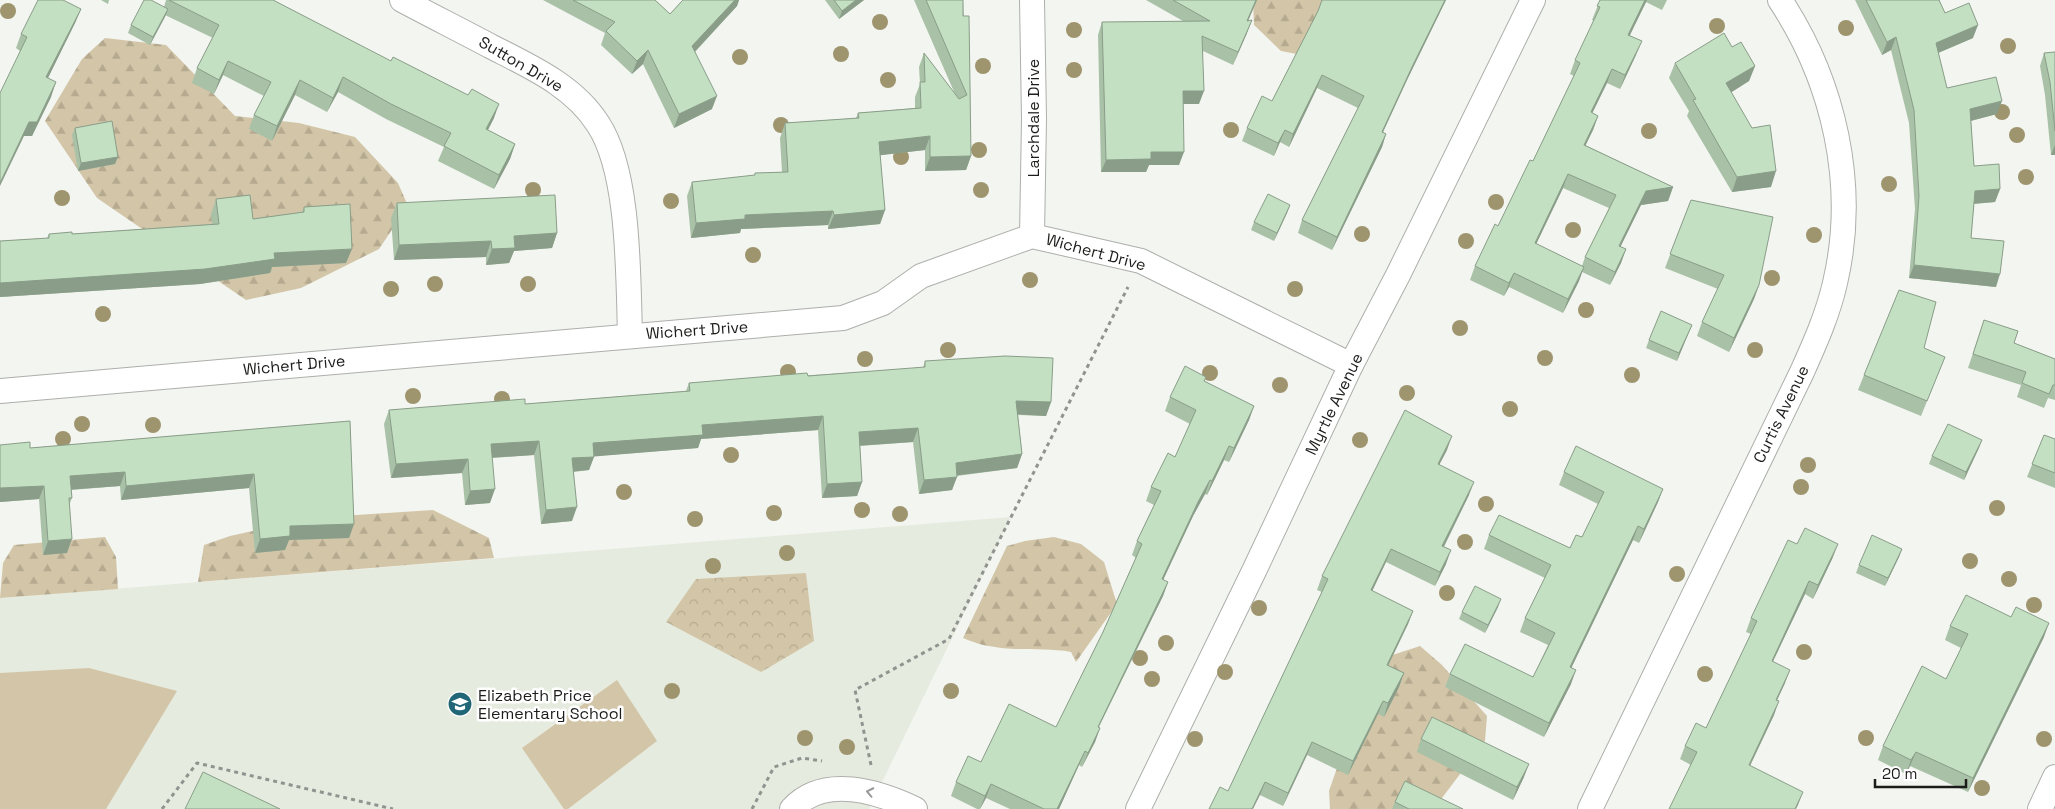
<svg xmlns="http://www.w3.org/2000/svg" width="2055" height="809" font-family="'Space Grotesk',sans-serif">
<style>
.built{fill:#e6ebdf}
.forest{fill:url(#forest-firs)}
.park{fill:url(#park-crowns)}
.garden{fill:#d3c6a8}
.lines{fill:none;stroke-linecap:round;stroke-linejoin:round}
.street-casing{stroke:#adafab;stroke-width:26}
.path{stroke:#91938f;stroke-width:3;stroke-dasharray:4 4;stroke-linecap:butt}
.street{stroke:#fff;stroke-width:24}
.tree{fill:#9e946e}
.wall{fill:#a9c1a7;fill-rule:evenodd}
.shaded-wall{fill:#899d88}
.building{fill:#c4e0c2;stroke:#899d88}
.oneway{stroke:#999998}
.labels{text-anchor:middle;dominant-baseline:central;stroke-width:5;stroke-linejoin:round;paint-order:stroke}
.street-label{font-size:16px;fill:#1c1d1b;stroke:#fff}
.poi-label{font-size:16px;fill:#1c1d1b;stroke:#fff;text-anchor:start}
</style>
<defs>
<pattern id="forest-firs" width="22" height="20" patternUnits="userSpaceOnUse" patternTransform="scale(1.25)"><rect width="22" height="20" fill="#d3c6a8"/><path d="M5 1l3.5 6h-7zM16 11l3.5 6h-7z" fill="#b5aa90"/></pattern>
<pattern id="park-crowns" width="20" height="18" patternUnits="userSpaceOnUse" patternTransform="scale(1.25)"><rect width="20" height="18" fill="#d3c6a8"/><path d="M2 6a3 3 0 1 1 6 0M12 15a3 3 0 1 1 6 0" fill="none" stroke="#b5aa90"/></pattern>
</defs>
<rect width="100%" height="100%" fill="#f3f5f0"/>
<!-- built -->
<polygon class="built" points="1011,517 869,809 0,809 0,598"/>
<!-- forest -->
<g class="forest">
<polygon points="1253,0 1353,0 1333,61 1281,51 1254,25"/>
<polygon points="105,38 166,45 235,116 299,123 355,137 398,183 408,206 379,249 301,288 246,300 97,198 45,121 82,59"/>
<polygon points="433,510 489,538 494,558 198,582 204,545 230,536 310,518"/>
<polygon points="105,537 116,557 118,589 0,598 3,563 14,545"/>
<path d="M1054,537l27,7 23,18 13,42 -41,58 -5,-10c-27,-5 -55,0 -82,-6 -9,-1 -18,-5 -26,-8l44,-92 18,-5z"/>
<polygon points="1420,646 1442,665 1487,716 1485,741 1442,798 1421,809 1330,809 1329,791 1374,661"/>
</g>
<!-- park -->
<polygon class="park" points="806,573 814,641 761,672 666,622 696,579"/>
<!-- garden -->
<g class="garden">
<polygon points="89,668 177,691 106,809 0,809 0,673"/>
<polygon points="617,680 657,741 568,809 564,809 522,748"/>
</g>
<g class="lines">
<defs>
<g id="street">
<path d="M402,0c30,16 60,31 90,47 39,20 82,39 106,77 32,48 30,153 32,211"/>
<polyline points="1032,236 1034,119 1032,0"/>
<polyline points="0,391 843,318 883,303 921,276 1032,236 1141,261 1351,365"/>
<path d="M792,809c32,-35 87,-17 123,0"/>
<polyline points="1138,809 1254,571 1351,365 1398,275 1533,0"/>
<path d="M1590,809l212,-437c13,-29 26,-58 33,-89 23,-98 -1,-201 -55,-283"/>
<polyline points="2040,809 2055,777"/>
</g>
</defs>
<!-- street casing -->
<use href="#street" class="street-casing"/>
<!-- path -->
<g class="path">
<polyline points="871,765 855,690 949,639 1128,287"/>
<polyline points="162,809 197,763 393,809"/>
<polyline points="752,809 774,767 802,758 822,761"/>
</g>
<!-- street -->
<use href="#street" class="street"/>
</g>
<!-- trees -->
<g class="tree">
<circle cx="8" cy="11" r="8"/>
<circle cx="880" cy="22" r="8"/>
<circle cx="1717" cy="26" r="8"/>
<circle cx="1846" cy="28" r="8"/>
<circle cx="1074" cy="30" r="8"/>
<circle cx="2008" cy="46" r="8"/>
<circle cx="841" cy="54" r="8"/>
<circle cx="740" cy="57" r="8"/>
<circle cx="983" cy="66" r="8"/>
<circle cx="1074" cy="70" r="8"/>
<circle cx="888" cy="80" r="8"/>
<circle cx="2002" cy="112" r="8"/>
<circle cx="781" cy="125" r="8"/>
<circle cx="1231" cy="130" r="8"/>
<circle cx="1649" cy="131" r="8"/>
<circle cx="2017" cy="135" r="8"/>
<circle cx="979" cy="150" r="8"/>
<circle cx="901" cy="157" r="8"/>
<circle cx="2026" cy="177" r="8"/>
<circle cx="1889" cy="184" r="8"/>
<circle cx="533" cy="190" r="8"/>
<circle cx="981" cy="190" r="8"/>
<circle cx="62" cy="198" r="8"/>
<circle cx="671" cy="201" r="8"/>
<circle cx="1496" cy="202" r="8"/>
<circle cx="1573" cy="230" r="8"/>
<circle cx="1362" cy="234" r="8"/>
<circle cx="1814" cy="235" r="8"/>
<circle cx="1466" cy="241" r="8"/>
<circle cx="753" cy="255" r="8"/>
<circle cx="1772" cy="278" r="8"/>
<circle cx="1030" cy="280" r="8"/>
<circle cx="435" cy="284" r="8"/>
<circle cx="528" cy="284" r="8"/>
<circle cx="391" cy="289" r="8"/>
<circle cx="1295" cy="289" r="8"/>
<circle cx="1586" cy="310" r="8"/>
<circle cx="103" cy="314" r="8"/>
<circle cx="1460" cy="328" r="8"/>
<circle cx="948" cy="350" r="8"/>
<circle cx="1755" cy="350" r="8"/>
<circle cx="1545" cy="358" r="8"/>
<circle cx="865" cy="359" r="8"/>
<circle cx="788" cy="372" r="8"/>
<circle cx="1210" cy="373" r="8"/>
<circle cx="1632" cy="375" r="8"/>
<circle cx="1280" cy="385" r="8"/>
<circle cx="1407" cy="393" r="8"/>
<circle cx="413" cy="396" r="8"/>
<circle cx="502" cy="399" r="8"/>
<circle cx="1510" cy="409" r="8"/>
<circle cx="82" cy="424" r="8"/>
<circle cx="153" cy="425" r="8"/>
<circle cx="63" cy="439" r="8"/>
<circle cx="1360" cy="440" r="8"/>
<circle cx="731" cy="455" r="8"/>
<circle cx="1808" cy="465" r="8"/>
<circle cx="1801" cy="487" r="8"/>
<circle cx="624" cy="492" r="8"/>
<circle cx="1486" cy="504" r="8"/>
<circle cx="1997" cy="508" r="8"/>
<circle cx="862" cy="510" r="8"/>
<circle cx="774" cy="513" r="8"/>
<circle cx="900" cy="514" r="8"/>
<circle cx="695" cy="519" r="8"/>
<circle cx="1465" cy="542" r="8"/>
<circle cx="787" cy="553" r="8"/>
<circle cx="1970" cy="561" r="8"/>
<circle cx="713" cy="566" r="8"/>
<circle cx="1677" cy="574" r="8"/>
<circle cx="2009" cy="579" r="8"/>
<circle cx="1447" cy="593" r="8"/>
<circle cx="2034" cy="605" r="8"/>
<circle cx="1259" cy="608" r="8"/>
<circle cx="1166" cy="643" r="8"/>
<circle cx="1804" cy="652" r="8"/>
<circle cx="1140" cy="658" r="8"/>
<circle cx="1225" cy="672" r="8"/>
<circle cx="1705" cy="674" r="8"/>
<circle cx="1152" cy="679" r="8"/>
<circle cx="672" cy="691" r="8"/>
<circle cx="951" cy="691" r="8"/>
<circle cx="805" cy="738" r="8"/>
<circle cx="1866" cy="738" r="8"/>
<circle cx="1195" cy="739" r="8"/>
<circle cx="2044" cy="739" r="8"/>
<circle cx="847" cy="747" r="8"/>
<circle cx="1982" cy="788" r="8"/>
</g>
<!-- wall -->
<g class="wall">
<polygon points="101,0 109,0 108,4"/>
<polygon points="166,0 273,0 494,118 488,130 515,144 510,159 494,189 438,161 444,147 386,119 338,92 327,112 295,95 272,141 249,129 254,115 264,96 223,75 214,94 192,83 197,68 213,38 165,15 150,45 128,33 131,25 164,7"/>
<polygon points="543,0 655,0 670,14 683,0 739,0 737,6 695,52 712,109 674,128 643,64 632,74 601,45 605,33"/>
<polygon points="825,0 864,0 839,19"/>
<polygon points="914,0 963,0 971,156 966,170 925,171 925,150 880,155 885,210 880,224 828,229 828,225 741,229 740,233 691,238 687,196 692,182 754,176 755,173 782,172 780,138 785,123 856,118 858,113 915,108 915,97 920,84 919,67 924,53 955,94"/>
<polygon points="1146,0 1257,0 1248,20 1247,33 1233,65 1203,51 1199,104 1183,104 1179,165 1149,165 1146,172 1101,172 1098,35 1102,22 1183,21"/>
<polygon points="1322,0 1446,0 1407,80 1383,132 1386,134 1382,147 1332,250 1298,233 1302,220 1358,108 1317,88 1289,147 1280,142 1274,156 1242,141 1247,128 1272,101 1318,11"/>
<path d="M1600,0h67l-5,10 -16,-8 -16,33 6,20 -16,34 -13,-6 -15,30 6,3 -5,14 -8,15 88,42 -5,14 -27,4 -21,42 6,2 -5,14 -11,22 -28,-13 -3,9 -16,32 -54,-26 -5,9 -34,-16 5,-14 23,-40 35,-65 41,-85 -4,-2 5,-14 19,-39 -2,-1zM1563,188l46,20 -24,49 -3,9 -46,-22z"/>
<polygon points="1855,0 1939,0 1945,13 1973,38 1938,53 1947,88 1997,114 1971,121 1974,166 2000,189 1995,202 1974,204 1971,238 1996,287 1909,278 1915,209 1909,123 1891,50 1882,55"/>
<polygon points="81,9 75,23 48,78 51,97 32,136 24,136 20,51 16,48 21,34"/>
<polygon points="1732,47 1755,66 1749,81 1731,92 1771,187 1732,192 1687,116 1689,111 1669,78 1675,63"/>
<polygon points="2055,52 2055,155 2051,155 2045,95 2040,66 2044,53"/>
<polygon points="75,128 115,164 78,171 72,135"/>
<polygon points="216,199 253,219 302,212 304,207 346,263 272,267 270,273 200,284 0,297 0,241 47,238 49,234 72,234 212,224 211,214"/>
<polygon points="1691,200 1759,285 1754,299 1729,352 1697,336 1702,322 1718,289 1665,268"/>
<polygon points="397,203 557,233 552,248 514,251 509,263 486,265 486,257 394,260 391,218"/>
<polygon points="1290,205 1287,213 1274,241 1251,230 1254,222"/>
<polygon points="1984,320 2014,343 2055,359 2055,400 2048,398 2044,408 2017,397 2021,385 1968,368"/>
<polygon points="1692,325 1677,361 1646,348 1649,340"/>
<polygon points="1924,348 1945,357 1921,416 1858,390 1864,375"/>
<polygon points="925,361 1051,402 1046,416 1018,415 1022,454 1017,468 957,476 952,490 919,494 913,442 860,446 862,482 857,496 822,498 818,430 701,439 698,448 594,456 589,470 574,472 572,521 541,524 534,455 492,458 490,503 465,505 462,473 391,478 384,424 389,410 525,404 686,391 689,383 923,368"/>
<polygon points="1204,381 1254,406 1249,420 1229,462 1224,460 1207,495 1205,494 1193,516 1163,580 1168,582 1163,596 1099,727 1100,728 1095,742 1082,767 1079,765 1059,809 1010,809 986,798 980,809 977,809 951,796 956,782 981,762 1056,727 1103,632 1136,558 1132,555 1137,541 1154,505 1146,501 1151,487 1175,457 1190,424 1165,411 1170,397"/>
<polygon points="350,421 354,524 349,538 289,540 285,550 255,553 249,488 121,500 120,486 71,490 72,498 69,505 67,553 43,555 39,499 0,502 0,445 30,448"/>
<polygon points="2044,435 2055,439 2055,488 2027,477"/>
<polygon points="1982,440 1964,480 1929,464 1932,456"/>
<polygon points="1447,450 1439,464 1469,495 1444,547 1446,564 1435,586 1386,562 1372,591 1413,611 1408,624 1388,666 1404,673 1399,687 1384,717 1378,714 1348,775 1307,755 1283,806 1260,795 1228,791 1322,592 1317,590 1322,576"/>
<polygon points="1564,472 1663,489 1658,502 1639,543 1633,540 1571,668 1571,684 1544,737 1445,687 1450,674 1533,677 1548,645 1520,632 1525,618 1545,578 1484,549 1489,535 1570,548 1582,537 1598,504 1559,485"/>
<polygon points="1797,544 1833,557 1813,599 1805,594 1773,661 1785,683 1777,700 1774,715 1750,766 1798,805 1691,765 1680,759 1685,746 1706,728 1751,634 1746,632 1751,618"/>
<polygon points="1902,549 1899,557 1885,586 1856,573 1859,565"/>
<polygon points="1498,607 1485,633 1459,619 1462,612"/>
<polygon points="1950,626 2044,637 1968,792 1910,766 1906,774 1878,760 1883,746 1946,679 1961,648 1945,640"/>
<polygon points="1421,739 1524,777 1513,800 1417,752"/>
<polygon points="1395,802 1463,809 1392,809"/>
</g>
<!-- shaded-wall -->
<g class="shaded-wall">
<polygon points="735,0 739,0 737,6 687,60 692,46"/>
<polygon points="856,0 864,0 839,19 842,11"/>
<polygon points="1256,0 1257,0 1243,33 1247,21"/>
<polygon points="1445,0 1446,0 1407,80 1377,145 1382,132 1412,67"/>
<polygon points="1645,0 1647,0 1623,49 1628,35"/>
<polygon points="81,9 75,23 41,92 46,77"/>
<polygon points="168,9 165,17 150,45 153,37"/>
<polygon points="1252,20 1247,33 1233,65 1238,52"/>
<polygon points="1978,25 1973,38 1931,56 1936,43"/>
<polygon points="1896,37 1891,50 1882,55 1887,42"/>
<polygon points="1642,41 1636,55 1620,89 1625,75"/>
<polygon points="648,50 643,64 632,74 637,61"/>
<polygon points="228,61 223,75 214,94 219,80"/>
<polygon points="1755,66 1749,81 1721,99 1726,83"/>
<polygon points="1612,69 1607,83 1586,126 1591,112"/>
<polygon points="1322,75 1317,88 1289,147 1293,134"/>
<polygon points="343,77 338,92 327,112 333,98"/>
<polygon points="300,80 295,95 272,141 277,126"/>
<polygon points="56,82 51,97 32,136 24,136 0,186 0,183 29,122"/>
<polygon points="1183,91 1204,91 1199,104 1178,104"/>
<polygon points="717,96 712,109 674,128 679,114"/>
<polygon points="2002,101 1997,114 1966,122 1970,109"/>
<polygon points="499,104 494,118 481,143 486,129"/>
<polygon points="1598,116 1593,130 1579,159 1584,145"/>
<polygon points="1285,130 1280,142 1274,156 1278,143"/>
<polygon points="1386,134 1382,147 1332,250 1337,237"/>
<polygon points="930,136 925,150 874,156 879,142"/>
<polygon points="515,144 510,159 494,189 499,175"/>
<polygon points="2055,145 2055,155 2051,155"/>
<polygon points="1151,152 1184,152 1179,165 1149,165 1146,172 1101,172 1106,160"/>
<polygon points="971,156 966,170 925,171 930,157"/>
<polygon points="118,157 115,164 78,171 81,163"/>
<polygon points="1776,171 1771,187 1732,192 1737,177"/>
<polygon points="1568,174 1563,188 1530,257 1535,243"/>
<polygon points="1673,187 1668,201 1641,205 1614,260 1619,246 1646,191"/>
<polygon points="2000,189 1995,202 1970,204 1975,191"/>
<polygon points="1290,205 1287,213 1274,241 1277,233"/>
<polygon points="885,210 880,224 828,229 834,215"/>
<polygon points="833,211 828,225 741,229 740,233 691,238 696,223 745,215"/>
<polygon points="557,233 552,248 514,251 509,263 486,265 492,249 514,236"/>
<polygon points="491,241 486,257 394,260 399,245"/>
<polygon points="352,249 346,263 272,267 270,273 200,284 0,297 0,283 274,253"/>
<polygon points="1626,249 1621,263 1610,285 1615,272"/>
<polygon points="1914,265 2000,274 1996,287 1909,278"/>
<polygon points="1584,267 1579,281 1563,313 1568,299"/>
<polygon points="1514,273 1509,287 1504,296 1509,283"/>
<polygon points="1759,285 1754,299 1729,352 1734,338"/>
<polygon points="1692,325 1689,332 1677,361 1679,353"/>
<polygon points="1016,401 1051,402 1046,416 1011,414"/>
<polygon points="1254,406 1249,420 1229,462 1234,448"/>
<polygon points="823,416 818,430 701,439 698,448 588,457 593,443 702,425"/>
<polygon points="918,428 913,442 854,446 859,432"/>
<polygon points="1452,436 1447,450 1433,477 1438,464"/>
<polygon points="1982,440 1979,448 1964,480 1966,472"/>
<polygon points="539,441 534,455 486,458 491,444"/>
<polygon points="1229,446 1224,460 1207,495 1212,481"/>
<polygon points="1022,454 1017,468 951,476 956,463"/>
<polygon points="594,457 589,470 567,472 572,458"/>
<polygon points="468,459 462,473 391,478 396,464"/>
<polygon points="125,472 120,486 65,490 70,476"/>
<polygon points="254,474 249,488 121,500 126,486"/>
<polygon points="957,477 952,490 919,494 924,480"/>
<polygon points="1210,480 1205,494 1193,516 1157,593 1162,579 1198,502"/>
<polygon points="862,482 857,496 822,498 827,484"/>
<polygon points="1474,482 1469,495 1437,560 1442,546"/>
<polygon points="44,486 39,499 0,502 0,488"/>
<polygon points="495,489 490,503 465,505 470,491"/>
<polygon points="1663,489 1658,502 1639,543 1644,529"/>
<polygon points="577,507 572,521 541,524 546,510"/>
<polygon points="354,524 349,538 289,540 285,550 255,553 260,539 290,526"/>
<polygon points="1638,526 1633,540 1565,681 1570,667"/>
<polygon points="72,539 67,553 43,555 48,541"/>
<polygon points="1838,544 1833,557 1813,599 1818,585"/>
<polygon points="1391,549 1386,562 1366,604 1371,590"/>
<polygon points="1902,549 1899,557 1885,586 1888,578"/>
<polygon points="1451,550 1446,564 1435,586 1440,572"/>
<polygon points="1809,581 1805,594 1767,674 1772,661"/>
<polygon points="1168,582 1163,596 1092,740 1098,727"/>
<polygon points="1501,599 1498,607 1485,633 1488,625"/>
<polygon points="1413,611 1408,624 1382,678 1387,665"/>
<polygon points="2049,623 2044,637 1968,792 1973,778"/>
<polygon points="1576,670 1571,684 1544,737 1549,723"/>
<polygon points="1790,670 1785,683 1771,713 1776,700"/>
<polygon points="1404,673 1399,687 1384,717 1388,703"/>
<polygon points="1383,701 1378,714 1348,775 1353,761"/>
<polygon points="1779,701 1774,715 1744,778 1749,765"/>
<polygon points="1100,728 1095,742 1082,767 1088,753"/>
<polygon points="1312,742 1307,755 1283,806 1288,793"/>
<polygon points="1085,751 1079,765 1059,809 1057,809"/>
<polygon points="1916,752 1910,766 1906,774 1911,760"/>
<polygon points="1529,764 1524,777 1513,800 1517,787"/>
<polygon points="1265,782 1260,795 1253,809 1252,809"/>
<polygon points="991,784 986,798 980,809 985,796"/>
<polygon points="1803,792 1798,805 1796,809 1795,809"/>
</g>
<!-- building -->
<g class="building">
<polygon points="38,0 63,0 81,9 46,77 56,82 37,122 29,122 0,183 0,93 27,37 21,34"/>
<polygon points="144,0 151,0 168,9 153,37 131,25"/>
<polygon points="169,0 273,0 391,61 393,57 468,95 472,89 499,104 486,129 515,144 499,175 444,146 451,133 391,104 343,77 333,98 300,80 277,126 254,115 271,82 228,61 219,80 197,68 219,25"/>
<polygon points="573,0 655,0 670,14 683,0 735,0 692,46 717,96 679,114 648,50 637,61 606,31 615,22"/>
<polygon points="834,0 856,0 842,11"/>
<polygon points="926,0 963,0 963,16 969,16 971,156 930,157 930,136 879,142 885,210 834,215 833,211 745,215 745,219 696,223 692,182 755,175 755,173 788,172 785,123 859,118 858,113 921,108 920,82 925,82 924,53 959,99 967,95"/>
<polygon points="1173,0 1256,0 1247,21 1252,20 1238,52 1202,36 1204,91 1183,91 1184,152 1151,152 1151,159 1106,160 1102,22 1210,21"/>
<polygon points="1322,0 1445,0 1412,67 1382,132 1386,134 1337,237 1302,220 1364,96 1322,75 1293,134 1285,130 1278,143 1247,128 1262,96 1272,101 1318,11"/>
<polygon points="1600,0 1645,0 1628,35 1642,41 1625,75 1612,69 1591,112 1598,116 1584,145 1673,187 1646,191 1619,246 1626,249 1615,272 1585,257 1616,195 1568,174 1535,243 1584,267 1568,299 1514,273 1509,283 1475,266 1495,224 1498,226 1530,160 1533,161 1580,63 1575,60 1600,7 1597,6"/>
<polygon points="1866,0 1939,0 1945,13 1969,3 1978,25 1936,43 1947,88 1996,77 2002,101 1970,109 1974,166 1999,164 2000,189 1975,191 1971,238 2004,241 2000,274 1914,265 1919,196 1914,110 1896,37 1887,42"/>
<polygon points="1724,33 1732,47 1741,42 1755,66 1726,83 1752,128 1770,125 1776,171 1737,177 1693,100 1696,99 1675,63"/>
<polygon points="2055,52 2055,131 2050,82 2044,53"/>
<polygon points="112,121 118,157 81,163 75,128"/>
<polygon points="1268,194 1290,205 1277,233 1254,222"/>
<polygon points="250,195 253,219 304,212 304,207 350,204 352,249 274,253 275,259 205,269 0,283 0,241 49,238 49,234 72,232 72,234 219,224 216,199"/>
<polygon points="555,195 557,233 514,236 515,248 492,249 491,241 399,245 397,203"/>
<polygon points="1691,200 1773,217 1759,285 1734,338 1702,322 1724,275 1670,254"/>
<polygon points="1899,290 1936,302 1924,348 1945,357 1927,401 1864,375"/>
<polygon points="1661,311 1692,325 1679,353 1649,340"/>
<polygon points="1984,320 2018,331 2014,343 2055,359 2055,385 2053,385 2049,394 2022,383 2026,372 1973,354"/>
<polygon points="1005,356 1053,358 1051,402 1016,401 1022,454 956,463 957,477 924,480 918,428 859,432 862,482 827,484 823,416 702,425 703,435 593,443 594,457 572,458 577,507 546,510 539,441 491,444 495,489 470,491 468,459 396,464 389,410 525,399 525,404 690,391 689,383 807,373 808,376 925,367 925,361"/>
<polygon points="1185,366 1206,377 1204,381 1254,406 1234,448 1229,446 1212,481 1210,480 1198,502 1162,579 1168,582 1098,727 1100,728 1088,753 1085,751 1057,809 1044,809 991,784 985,796 956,782 968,756 981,762 1009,704 1056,727 1103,632 1142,544 1137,541 1161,491 1151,487 1168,453 1175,457 1196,410 1170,397"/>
<polygon points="1405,410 1452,436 1438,464 1474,482 1442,546 1451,550 1440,572 1391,549 1371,590 1413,611 1387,665 1404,673 1388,703 1383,701 1353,761 1312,742 1288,793 1265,782 1252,809 1209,809 1220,787 1228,791 1328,579 1322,576"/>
<polygon points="350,421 354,524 290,526 290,536 260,539 254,474 126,486 125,472 70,476 72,498 69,498 72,539 48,541 44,486 0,488 0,445 30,442 30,448"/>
<polygon points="1948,424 1982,440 1966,472 1932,456"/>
<polygon points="2044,435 2055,439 2055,473 2032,464"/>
<polygon points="1576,446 1663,489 1644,529 1638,526 1570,667 1576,670 1549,723 1450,674 1465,644 1533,677 1555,633 1525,618 1551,565 1489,535 1499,515 1570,548 1576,535 1582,537 1604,492 1564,472"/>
<polygon points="1805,528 1838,544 1818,585 1809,581 1772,661 1790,670 1776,700 1779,701 1749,765 1803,792 1795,809 1669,809 1697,752 1685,746 1696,723 1706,728 1757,621 1751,618 1788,540 1797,544"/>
<polygon points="1872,535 1902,549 1888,578 1859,565"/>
<polygon points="1475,586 1501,599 1488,625 1462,612"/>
<polygon points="1966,595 2011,617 2016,607 2049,623 1973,778 1916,752 1911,760 1883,746 1922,666 1946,679 1968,634 1950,626"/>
<polygon points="1432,717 1529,764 1517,787 1421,739"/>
<polygon points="203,772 280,809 185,809"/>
<polygon points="1405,781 1463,809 1409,809 1395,802"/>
</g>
<!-- one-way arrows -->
<defs><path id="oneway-chevron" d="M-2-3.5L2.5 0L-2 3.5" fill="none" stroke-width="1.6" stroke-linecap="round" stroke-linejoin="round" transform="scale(1.25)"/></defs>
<use class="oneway" href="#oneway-chevron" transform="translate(870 792) rotate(-168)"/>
<!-- icons -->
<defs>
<symbol id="school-disc" viewBox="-11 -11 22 22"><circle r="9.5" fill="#216677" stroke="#fff"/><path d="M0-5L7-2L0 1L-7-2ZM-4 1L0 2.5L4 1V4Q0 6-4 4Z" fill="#fff"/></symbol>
</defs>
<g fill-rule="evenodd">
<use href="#school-disc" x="446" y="690" width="28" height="28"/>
</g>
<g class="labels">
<!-- street labels -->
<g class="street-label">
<text transform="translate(521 64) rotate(30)">Sutton Drive</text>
<text transform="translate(1033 118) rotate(-90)">Larchdale Drive</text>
<text transform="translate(1096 252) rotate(15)">Wichert Drive</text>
<text transform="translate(697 330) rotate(-4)">Wichert Drive</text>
<text transform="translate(294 365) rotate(-5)">Wichert Drive</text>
<text transform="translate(1334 404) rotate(-64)">Myrtle Avenue</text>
<text transform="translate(1781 414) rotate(-64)">Curtis Avenue</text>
</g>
<!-- poi labels -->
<g class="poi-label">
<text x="478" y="695">Elizabeth Price<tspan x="478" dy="18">Elementary School</tspan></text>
</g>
</g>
<!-- scale -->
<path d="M1875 779v8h91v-8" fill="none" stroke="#1c1d1b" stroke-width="2.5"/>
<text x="1882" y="779" font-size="15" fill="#1c1d1b" stroke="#ffffff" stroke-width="4" paint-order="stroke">20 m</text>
</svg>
